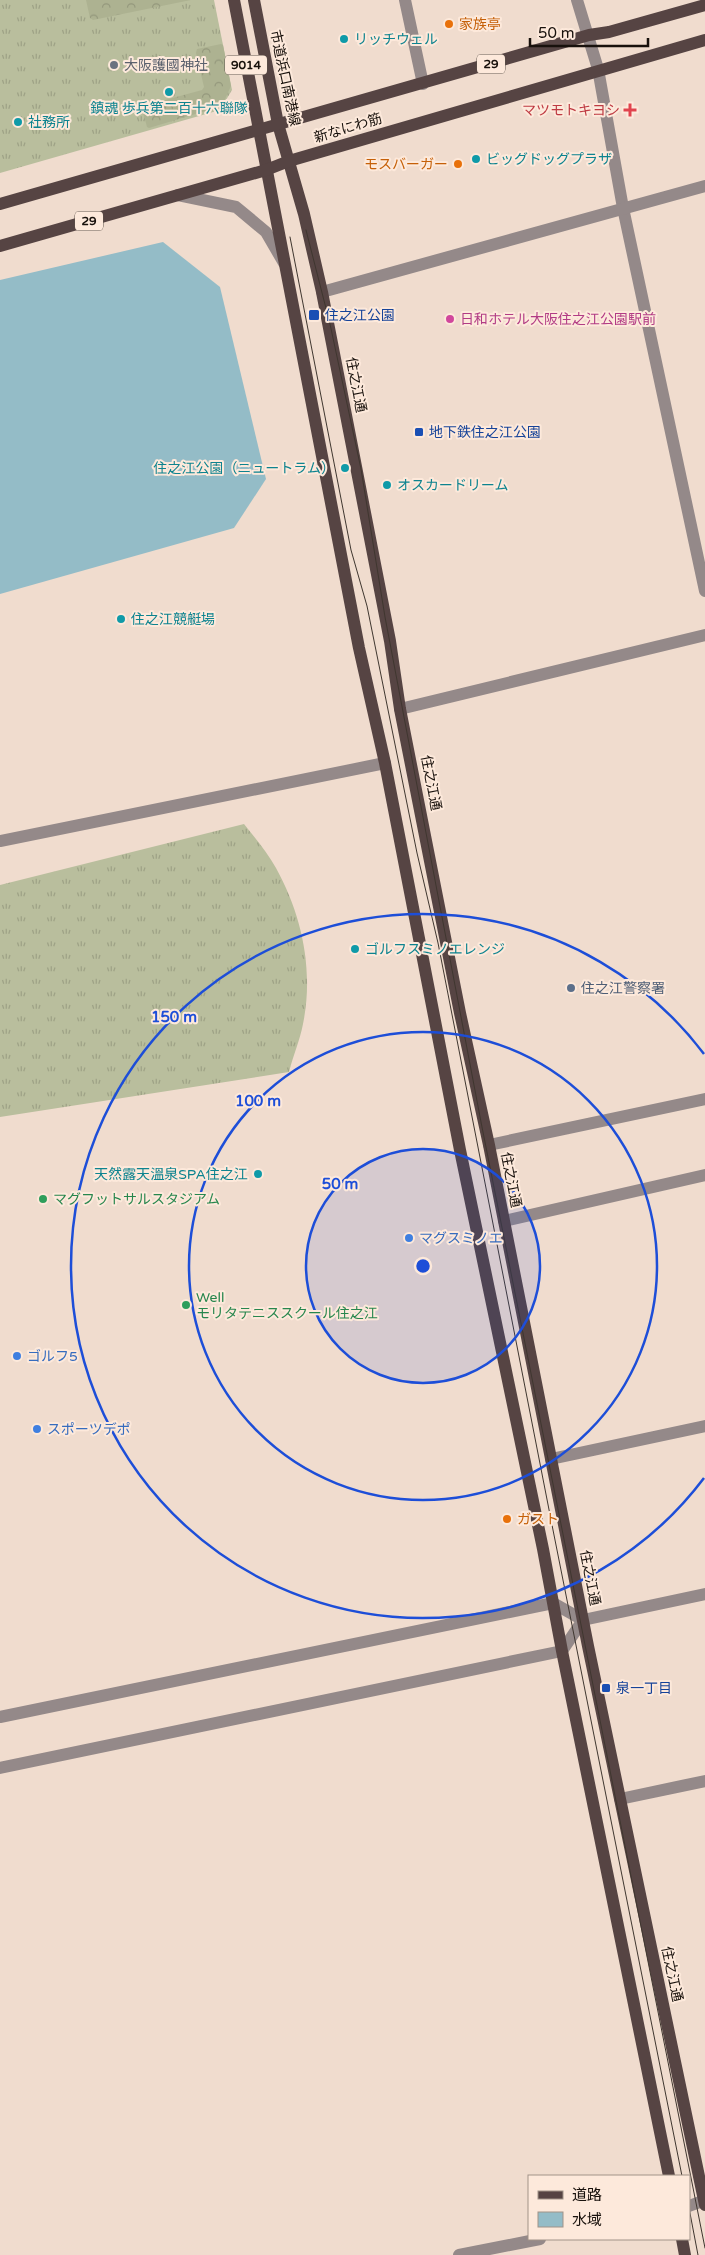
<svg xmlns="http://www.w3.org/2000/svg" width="705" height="2255" font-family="'Varela Round','Noto Sans JP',sans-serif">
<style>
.grass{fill:url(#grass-tufts)}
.forest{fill:url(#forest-crowns)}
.water{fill:#94bcc7}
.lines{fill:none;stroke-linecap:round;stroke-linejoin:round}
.minor{stroke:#948989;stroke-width:12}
.major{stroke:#564443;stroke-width:12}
.tram{stroke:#3f362f;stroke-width:1}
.ring{fill:none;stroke:#1d4ed8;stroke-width:2.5}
.food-dot{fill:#e8710a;stroke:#fde9db;stroke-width:2}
.culture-dot{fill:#0f9aa8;stroke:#fde9db;stroke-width:2}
.worship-dot{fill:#6b7280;stroke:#fde9db;stroke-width:2}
.health-dot{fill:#e0444e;stroke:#fde9db;stroke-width:2}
.transit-dot{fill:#1a4fb4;stroke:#fde9db;stroke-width:2}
.hotel-dot{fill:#d1479c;stroke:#fde9db;stroke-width:2}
.service-dot{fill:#5c6f8a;stroke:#fde9db;stroke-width:2}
.leisure-dot{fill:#2e9e5b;stroke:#fde9db;stroke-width:2}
.shop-dot{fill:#3f7fe0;stroke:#fde9db;stroke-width:2}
.labels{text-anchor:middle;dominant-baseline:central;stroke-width:4;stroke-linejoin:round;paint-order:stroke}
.shield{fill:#fde9db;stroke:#5d524a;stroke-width:1}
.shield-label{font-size:12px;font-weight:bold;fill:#18110c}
.food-label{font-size:14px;fill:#c56008;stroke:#fde9db;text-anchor:start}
.culture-label{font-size:14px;fill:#0d838f;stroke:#fde9db;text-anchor:start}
.worship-label{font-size:14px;fill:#5b616d;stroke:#fde9db;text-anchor:start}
.street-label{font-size:14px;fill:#18110c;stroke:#fde9db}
.health-label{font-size:14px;fill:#be3a42;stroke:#fde9db;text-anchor:end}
.transit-label{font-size:14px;fill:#164399;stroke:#fde9db;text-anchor:start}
.hotel-label{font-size:14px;fill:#b23c85;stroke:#fde9db;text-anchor:start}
.service-label{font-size:14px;fill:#4e5e75;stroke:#fde9db;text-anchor:start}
.leisure-label{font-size:14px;fill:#27864d;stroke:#fde9db;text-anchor:start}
.shop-label{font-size:14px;fill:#366cbe;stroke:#fde9db;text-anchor:start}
.centre{fill:#1d4ed8;stroke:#fde9db;stroke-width:2.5}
.ring-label{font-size:15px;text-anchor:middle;font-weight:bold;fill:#1d4ed8;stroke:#fde9db;stroke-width:4;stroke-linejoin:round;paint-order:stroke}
</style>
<defs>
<pattern id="grass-tufts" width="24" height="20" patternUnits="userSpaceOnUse" patternTransform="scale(1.25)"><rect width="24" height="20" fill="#b9be9d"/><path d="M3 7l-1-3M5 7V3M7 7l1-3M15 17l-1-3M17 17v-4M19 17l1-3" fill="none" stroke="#9ea286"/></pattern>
<pattern id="forest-crowns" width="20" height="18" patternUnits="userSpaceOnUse" patternTransform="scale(1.25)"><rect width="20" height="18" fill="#adb291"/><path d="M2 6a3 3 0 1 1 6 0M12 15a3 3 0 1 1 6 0" fill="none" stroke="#94987c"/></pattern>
</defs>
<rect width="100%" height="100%" fill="#f0dcce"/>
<!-- grass -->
<g class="grass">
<polygon points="0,0 214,0 232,90 220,110 0,173"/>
<path d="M244,824c11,14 23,28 32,44 26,47 38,102 27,156 -3,16 -10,32 -14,48l-289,45v-232z"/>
</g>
<!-- forest -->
<g class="forest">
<polygon points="86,0 191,0 93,20 90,18"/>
<polygon points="221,44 223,45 231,86 222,106 149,128 147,127 142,109 143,106 202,90 204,87 196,53 197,49"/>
</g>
<!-- water -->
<polygon class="water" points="163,242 220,287 266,479 234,528 0,594 0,280"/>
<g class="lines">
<!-- minor -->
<g class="minor">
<polyline points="405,0 423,84"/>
<polyline points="577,0 598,69 623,208 705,591"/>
<polyline points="178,195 236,207 266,232 284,263"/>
<polyline points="322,292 705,186"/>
<polyline points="400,709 705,635"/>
<polyline points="0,841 385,763"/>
<polyline points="489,1145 705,1099"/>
<polyline points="504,1221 705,1175"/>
<polyline points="551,1459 705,1426"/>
<polyline points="0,1717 553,1603 583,1620 705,1594"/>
<polyline points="0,1768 562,1651 583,1620"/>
<polyline points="620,1799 705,1781"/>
<polyline points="689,2206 705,2200"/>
<polyline points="459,2255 540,2239"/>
</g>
<!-- major -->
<g class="major">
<polyline points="234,0 359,648 385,763 460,1150 543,1549 562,1651 669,2176"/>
<polyline points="254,0 278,124 304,214 322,292 390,641 400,709 460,1013 489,1145 588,1646 705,2205"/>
<polyline points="0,204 589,35 609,32 705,5"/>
<polyline points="0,246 266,170 289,161 705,40"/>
<polyline points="682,2239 685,2255"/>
</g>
<!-- tram -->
<g class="tram">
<polyline points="306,230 330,324 361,469 385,617 481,1122 705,2248"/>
<polyline points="290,237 351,550 367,606 417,853 438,943 553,1530 682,2176"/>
<polyline points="689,2208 698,2255"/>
</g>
</g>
<!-- distance rings -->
<circle cx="423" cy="1266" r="117" fill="#1d4ed8" fill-opacity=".12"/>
<g class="ring">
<circle cx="423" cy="1266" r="117"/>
<circle cx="423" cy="1266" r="234"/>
<path d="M704 1478A352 352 0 1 1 704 1054"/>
</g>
<!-- markers -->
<g class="food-dot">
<circle cx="449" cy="24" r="5"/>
<circle cx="458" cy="164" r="5"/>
<circle cx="507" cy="1519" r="5"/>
</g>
<g class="culture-dot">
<circle cx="344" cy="39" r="5"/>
<circle cx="169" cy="92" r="5"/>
<circle cx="18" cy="122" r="5"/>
<circle cx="476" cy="159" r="5"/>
<circle cx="345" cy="468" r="5"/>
<circle cx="387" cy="485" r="5"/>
<circle cx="121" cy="619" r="5"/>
<circle cx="355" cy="949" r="5"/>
<circle cx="258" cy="1174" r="5"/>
</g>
<circle class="worship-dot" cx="114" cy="65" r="5"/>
<path class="health-dot" d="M627.5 102.5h5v5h5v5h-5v5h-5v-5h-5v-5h5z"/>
<g class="transit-dot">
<rect x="308" y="309" width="12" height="12" rx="2.5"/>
<rect x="414" y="427" width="10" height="10" rx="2.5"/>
<rect x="601" y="1683" width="10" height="10" rx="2.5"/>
</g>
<circle class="hotel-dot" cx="450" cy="319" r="5"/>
<circle class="service-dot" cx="571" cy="988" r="5"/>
<g class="leisure-dot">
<circle cx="43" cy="1199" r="5"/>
<circle cx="186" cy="1305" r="5"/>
</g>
<g class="shop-dot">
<circle cx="409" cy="1238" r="5"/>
<circle cx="17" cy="1356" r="5"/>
<circle cx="37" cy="1429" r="5"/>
</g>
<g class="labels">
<!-- shield labels -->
<g class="shield">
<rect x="477" y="54.5" width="28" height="19" rx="4"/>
<rect x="225" y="55.5" width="42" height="19" rx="4"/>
<rect x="75" y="211.5" width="28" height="19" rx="4"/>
</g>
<g class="shield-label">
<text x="491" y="64">29</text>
<text x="246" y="65">9014</text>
<text x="89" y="221">29</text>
</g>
<!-- food labels -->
<g class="food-label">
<text x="459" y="24">家族亭</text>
<text x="448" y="164" text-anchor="end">モスバーガー</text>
<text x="517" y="1519">ガスト</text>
</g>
<!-- culture labels -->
<g class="culture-label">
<text x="354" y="39">リッチウェル</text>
<text x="169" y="108" text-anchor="middle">鎮魂 歩兵第二百十六聯隊</text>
<text x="28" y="122">社務所</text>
<text x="486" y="159">ビッグドッグプラザ</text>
<text x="335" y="468" text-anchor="end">住之江公園（ニュートラム）</text>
<text x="397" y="485">オスカードリーム</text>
<text x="131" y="619">住之江競艇場</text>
<text x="365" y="949">ゴルフスミノエレンジ</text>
<text x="248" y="1174" text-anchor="end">天然露天溫泉SPA住之江</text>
</g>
<!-- worship labels -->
<g class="worship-label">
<text x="124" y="65">大阪護國神社</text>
</g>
<!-- street labels -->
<g class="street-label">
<text transform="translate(285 78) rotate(78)">市道浜口南港線</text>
<text transform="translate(348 128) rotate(-17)">新なにわ筋</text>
<text transform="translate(356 385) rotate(79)">住之江通</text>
<text transform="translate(431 783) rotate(79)">住之江通</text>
<text transform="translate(511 1180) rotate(79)">住之江通</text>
<text transform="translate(590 1578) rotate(79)">住之江通</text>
<text transform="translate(672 1974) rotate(78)">住之江通</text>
</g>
<!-- health labels -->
<g class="health-label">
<text x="620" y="110">マツモトキヨシ</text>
</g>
<!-- transit labels -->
<g class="transit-label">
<text x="325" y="315">住之江公園</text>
<text x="429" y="432">地下鉄住之江公園</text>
<text x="616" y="1688">泉一丁目</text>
</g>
<!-- hotel labels -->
<g class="hotel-label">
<text x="460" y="319">日和ホテル大阪住之江公園駅前</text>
</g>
<!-- service labels -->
<g class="service-label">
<text x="581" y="988">住之江警察署</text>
</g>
<!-- leisure labels -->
<g class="leisure-label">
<text x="53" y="1199">マグフットサルスタジアム</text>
<text x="196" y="1297">Well<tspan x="196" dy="16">モリタテニススクール住之江</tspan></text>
</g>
<!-- shop labels -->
<g class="shop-label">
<text x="419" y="1238">マグスミノエ</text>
<text x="27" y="1356">ゴルフ5</text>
<text x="47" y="1429">スポーツデポ</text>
</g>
</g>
<circle cx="423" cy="1266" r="8" class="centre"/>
<g class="ring-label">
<text x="174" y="1022">150 m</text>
<text x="258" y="1106">100 m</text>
<text x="340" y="1189">50 m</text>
</g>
<!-- legend -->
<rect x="528" y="2175" width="162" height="65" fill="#fde9db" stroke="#a19388"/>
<rect x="538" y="2191" width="25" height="8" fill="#564443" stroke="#a19388"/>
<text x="572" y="2200" font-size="15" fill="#18110c">道路</text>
<rect x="538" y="2212" width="25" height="15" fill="#94bcc7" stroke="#a19388"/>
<text x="572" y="2225" font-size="15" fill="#18110c">水域</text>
<!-- scale -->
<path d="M530 38v8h118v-8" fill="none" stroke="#18110c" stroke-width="2.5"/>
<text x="538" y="38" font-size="15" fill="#18110c" stroke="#fde9db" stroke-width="4" paint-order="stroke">50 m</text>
</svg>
